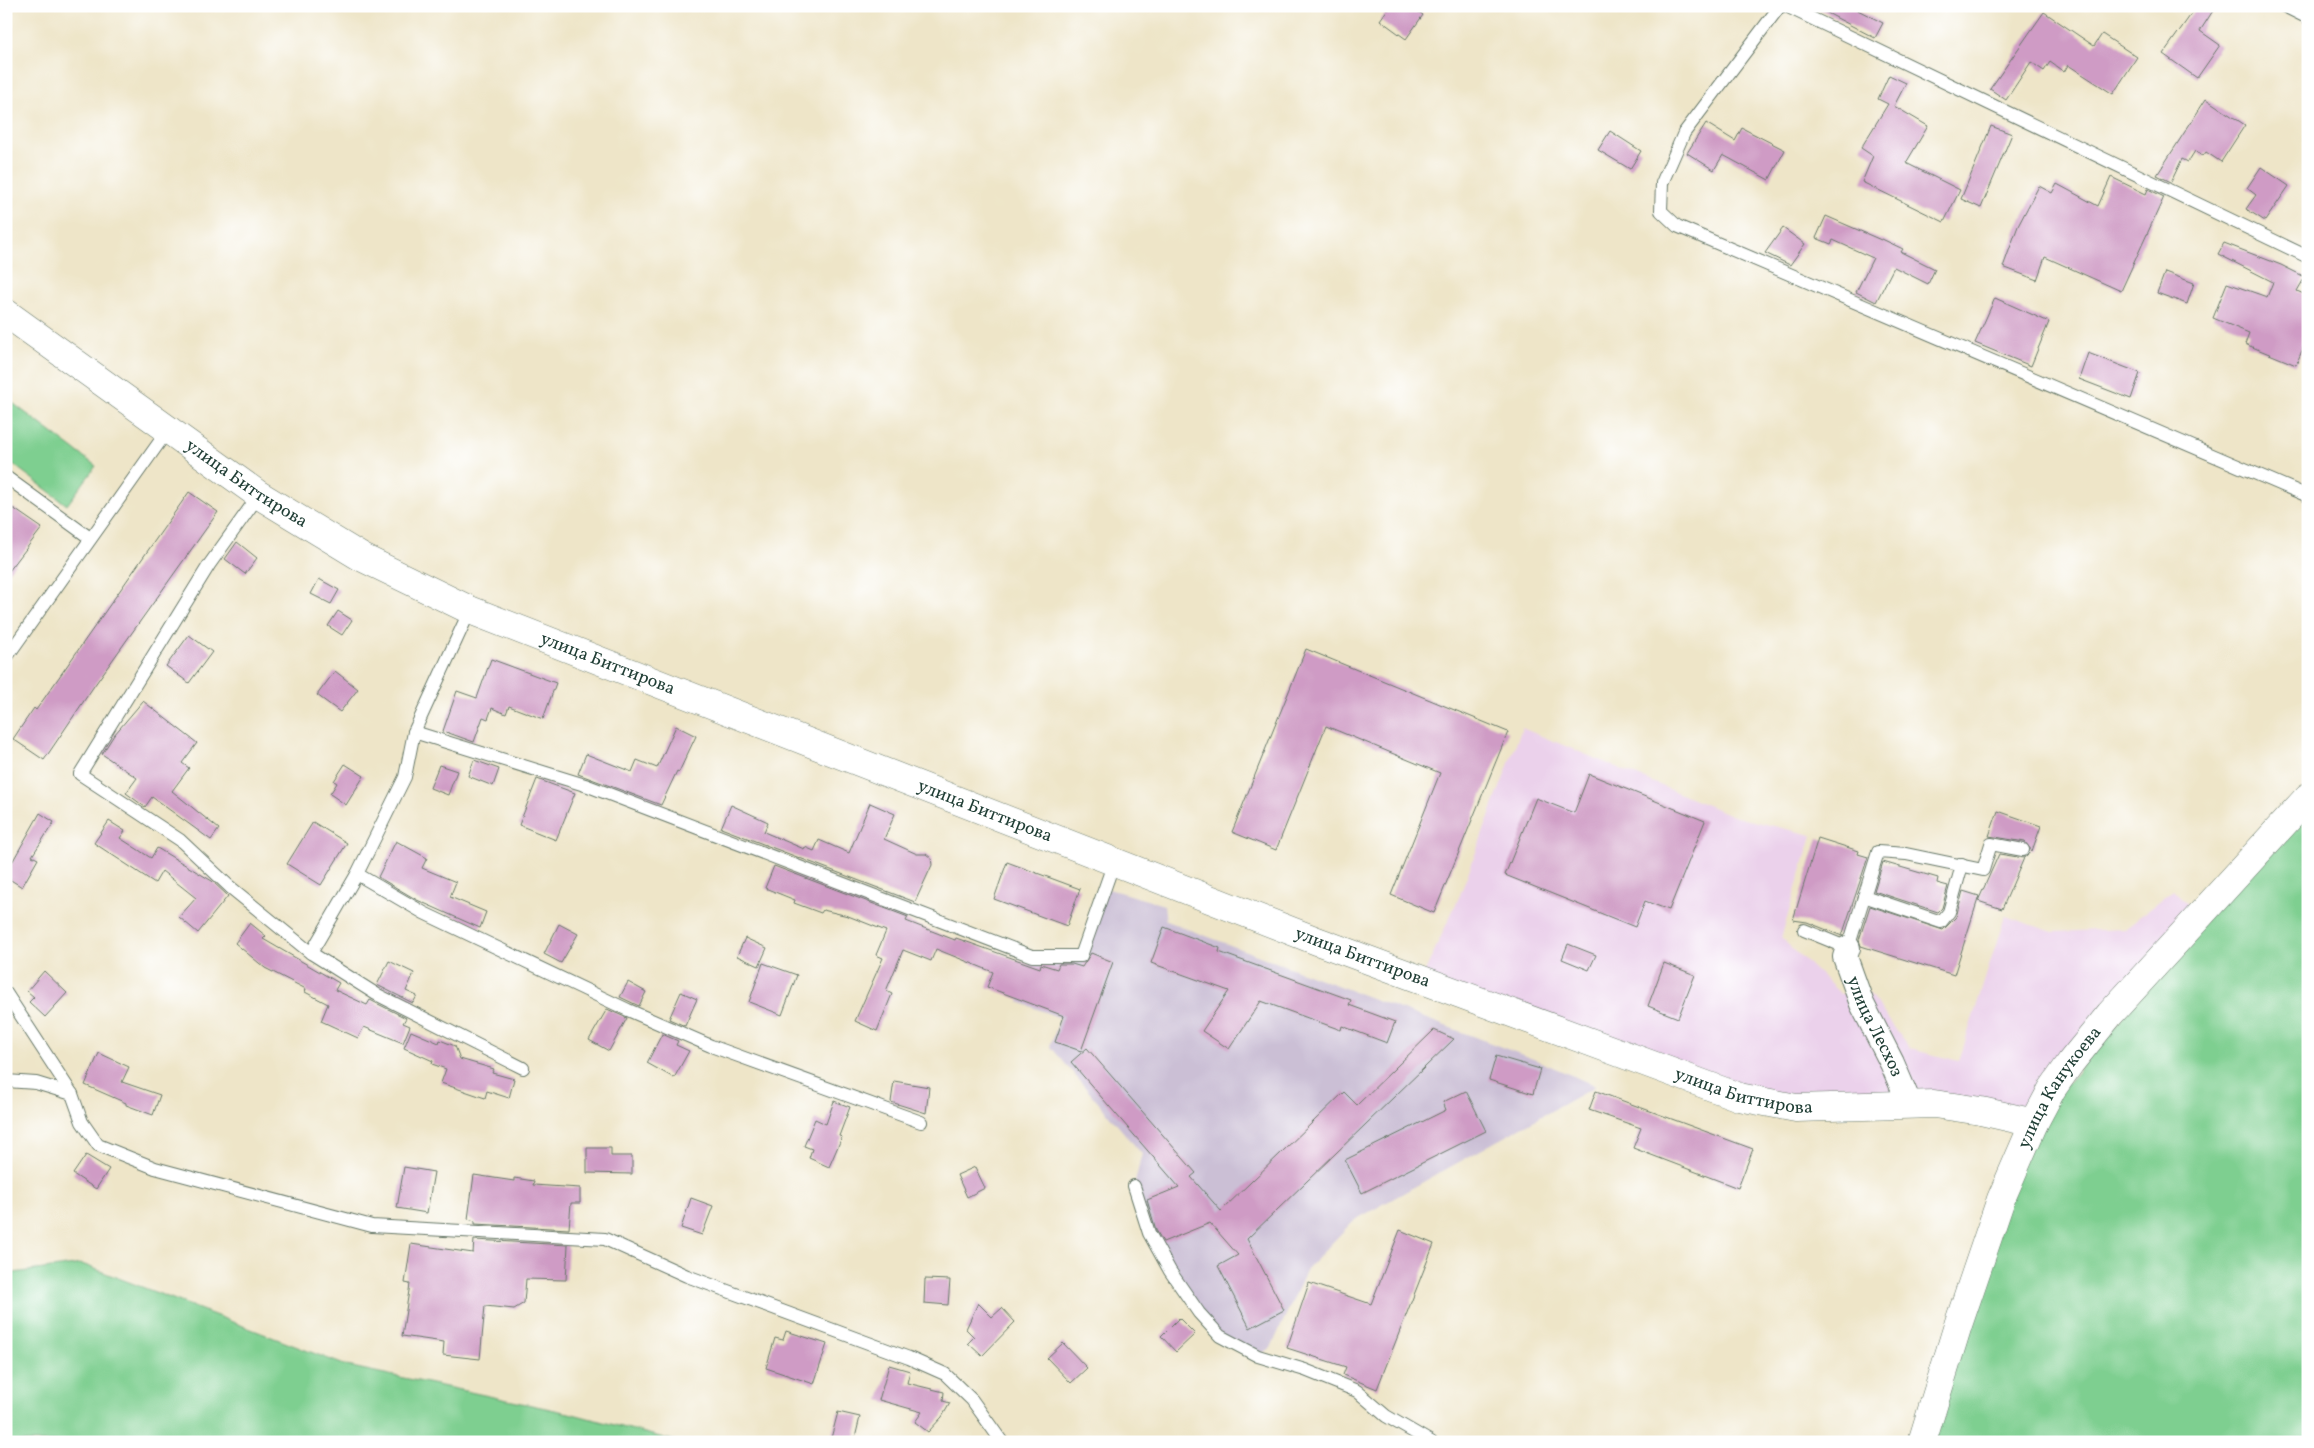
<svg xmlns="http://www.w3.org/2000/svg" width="2314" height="1448" font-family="Vollkorn,serif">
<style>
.built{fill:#ebd1eb}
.industrial{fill:#cbbfd5}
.green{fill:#7ecf90;stroke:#4e8662}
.building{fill:#cf9bc5}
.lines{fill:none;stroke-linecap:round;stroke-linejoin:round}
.service-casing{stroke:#677868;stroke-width:14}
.minor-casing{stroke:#677868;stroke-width:26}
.tertiary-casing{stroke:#677868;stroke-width:29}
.service{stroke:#fff;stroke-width:12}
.minor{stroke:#fff;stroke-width:24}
.tertiary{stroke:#fff;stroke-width:28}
.labels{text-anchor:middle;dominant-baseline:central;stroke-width:4.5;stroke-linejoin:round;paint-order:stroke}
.street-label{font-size:18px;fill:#1f3d34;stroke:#fff}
</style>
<rect width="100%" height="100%" fill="#fff"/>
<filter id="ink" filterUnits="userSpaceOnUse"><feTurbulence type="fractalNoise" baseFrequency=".02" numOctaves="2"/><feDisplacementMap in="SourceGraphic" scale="10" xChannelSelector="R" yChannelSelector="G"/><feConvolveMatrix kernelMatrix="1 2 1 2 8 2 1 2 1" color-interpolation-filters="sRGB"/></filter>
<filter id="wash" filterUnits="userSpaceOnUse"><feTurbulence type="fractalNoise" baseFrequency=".0096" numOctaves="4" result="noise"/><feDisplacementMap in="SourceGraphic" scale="20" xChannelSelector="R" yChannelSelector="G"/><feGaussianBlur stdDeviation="1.12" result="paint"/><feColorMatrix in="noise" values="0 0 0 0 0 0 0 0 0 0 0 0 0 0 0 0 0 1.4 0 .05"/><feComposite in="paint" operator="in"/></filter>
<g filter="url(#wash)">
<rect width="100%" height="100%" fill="#eee5c8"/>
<!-- built -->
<polygon class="built" points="1522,728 1736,817 1812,835 1781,938 1841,994 1869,993 1910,1049 1959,1061 2005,916 2053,932 2124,929 2173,890 2198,916 2034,1123 1796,1108 1421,980 1460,895"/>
<!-- industrial -->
<polygon class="industrial" points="1105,888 1164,905 1166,921 1541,1062 1596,1086 1353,1221 1307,1269 1271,1348 1258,1356 1220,1336 1170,1271 1134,1186 1142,1154 1050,1046 1060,1018 1019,1002 1032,956 1081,956"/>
<!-- green -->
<g class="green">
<polygon points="6,398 96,466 67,505 6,459"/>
<polygon points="2308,797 2308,1442 1922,1442 2034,1123"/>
<polygon points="82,1264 347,1366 569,1413 679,1442 6,1442 6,1274"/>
</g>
<g id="blocks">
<!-- building -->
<g class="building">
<polygon points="1390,6 1411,6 1423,15 1406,39 1380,20"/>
<polygon points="1814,6 1850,6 1883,23 1875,38"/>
<polygon points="2197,6 2216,6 2200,31 2220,45 2197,78 2163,54"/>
<polygon points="2044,12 2094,46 2102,34 2137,57 2113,94 2068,65 2064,72 2050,62 2044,71 2031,62 2006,100 1990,89"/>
<polygon points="1889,75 1906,83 1894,106 1928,126 1906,163 1960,190 1944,222 1862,182 1873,156 1861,148 1888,104 1878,99"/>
<polygon points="2206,99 2245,125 2221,162 2206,152 2203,156 2195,151 2188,162 2182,159 2171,182 2157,175"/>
<polygon points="1706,123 1735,141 1742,128 1785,150 1769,180 1723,155 1714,170 1687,153"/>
<polygon points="1991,126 2012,134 1981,208 1961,199"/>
<polygon points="1610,131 1641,151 1630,169 1598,150"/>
<polygon points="2261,167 2289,186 2265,221 2246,209 2256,195 2247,188"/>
<polygon points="2111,177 2146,194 2148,189 2164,197 2121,291 2045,257 2037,280 2003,267 2018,226 2039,186 2052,193 2057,184 2098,206"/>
<polygon points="1826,216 1881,240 1882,239 1903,249 1901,252 1935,269 1928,284 1894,267 1876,302 1856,292 1873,258 1833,240 1831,244 1816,238"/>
<polygon points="1783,228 1805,244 1790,265 1765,253"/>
<polygon points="2224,243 2281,265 2305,277 2297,291 2308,296 2308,336 2296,365 2245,344 2249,333 2213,318 2227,283 2267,297 2273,282 2218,254"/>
<polygon points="2165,272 2194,283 2187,304 2157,293"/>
<polygon points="1995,298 2049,322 2031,366 1975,343"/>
<polygon points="2088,353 2140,373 2131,399 2079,379"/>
<polygon points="189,492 218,512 94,686 44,760 13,739 34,708 36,710"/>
<polygon points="13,508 42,528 6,575 6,518"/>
<polygon points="237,542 257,558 245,574 225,559"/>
<polygon points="319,579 339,590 331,604 311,594"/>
<polygon points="338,611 352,620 342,635 328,626"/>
<polygon points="189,635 212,652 189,683 166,666"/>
<polygon points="1306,649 1508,732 1434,913 1391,895 1440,773 1326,726 1276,850 1232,832"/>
<polygon points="491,659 556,683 543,719 509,706 506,714 492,708 488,719 483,717 474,742 443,731 457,691 477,698"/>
<polygon points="335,671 358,689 340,712 317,695"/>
<polygon points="143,701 197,743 182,763 189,768 172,791 219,829 211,840 152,797 145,807 126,793 137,778 102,754 114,735"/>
<polygon points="676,726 696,736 679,772 677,771 661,805 578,774 586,754 632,772 637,760 657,768"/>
<polygon points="474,760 499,769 493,786 468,776"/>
<polygon points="345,764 364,776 346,805 330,794 337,783 334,781"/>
<polygon points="439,765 457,771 448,795 430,788"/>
<polygon points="1589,774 1705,821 1669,910 1645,901 1635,927 1505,875 1536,798 1574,813"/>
<polygon points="537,779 575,793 556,840 519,825"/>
<polygon points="870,803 895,814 884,839 917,854 926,854 931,858 932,865 915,902 721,828 731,805 768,822 764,832 804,849 805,847 814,851 819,840 849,853"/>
<polygon points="1998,811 2041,826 2032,851 2025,842 1989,836"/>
<polygon points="40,813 54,822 32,856 38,859 22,887 6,877 6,873"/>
<polygon points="109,821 125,831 120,838 151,858 157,848 212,881 228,896 198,933 179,917 196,898 162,871 155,883 94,843"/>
<polygon points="313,822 347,843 321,885 287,864"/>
<polygon points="1818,838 1859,851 1858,854 1868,857 1842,936 1807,922 1793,920"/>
<polygon points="396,841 427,858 422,868 456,882 450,897 486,912 480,928 417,900 378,877"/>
<polygon points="1999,854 2024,858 2002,909 1978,901"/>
<polygon points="1007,862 1080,889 1067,926 994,899"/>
<polygon points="1883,862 1938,878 1937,883 1948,886 1942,908 1938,912 1874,891"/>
<polygon points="774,866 908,917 906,921 955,940 956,938 1040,968 1041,964 1057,969 1059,964 1072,964 1082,967 1091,953 1113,962 1081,1051 1055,1042 1064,1016 987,987 993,972 936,949 931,961 903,950 886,991 892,994 877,1031 855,1021 883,958 876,955 886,931 848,916 823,910 821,913 794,903 795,900 765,888"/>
<polygon points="1963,891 1979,896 1954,975 1861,946 1859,940 1870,906 1943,930 1956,917"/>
<polygon points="250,923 266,936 263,939 339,983 335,990 367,1005 370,1000 406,1018 403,1023 410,1026 403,1043 364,1027 358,1038 321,1021 328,1004 305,992 306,989 265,968 235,943"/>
<polygon points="559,924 578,934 561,963 544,954"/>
<polygon points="1164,927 1220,948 1219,952 1351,1000 1349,1005 1395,1022 1387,1043 1342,1026 1341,1030 1261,1001 1229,1049 1202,1031 1229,991 1151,963"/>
<polygon points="745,938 767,948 759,966 737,956"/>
<polygon points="1568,944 1596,955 1589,970 1562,959"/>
<polygon points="389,961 414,973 406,991 417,996 413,1003 377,985"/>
<polygon points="763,963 797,975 782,1015 749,1002"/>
<polygon points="1664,963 1695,975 1678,1018 1648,1006"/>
<polygon points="44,971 67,993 45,1017 29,1002 34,997 27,991"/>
<polygon points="628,982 646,992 639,1006 620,997"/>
<polygon points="681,992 697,999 685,1026 669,1019"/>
<polygon points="607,1009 627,1018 609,1051 589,1040"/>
<polygon points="1434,1030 1454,1039 1247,1239 1284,1310 1250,1328 1218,1266 1238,1255 1210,1223 1163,1242 1156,1230 1147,1200 1179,1187 1071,1062 1087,1048 1196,1173 1191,1177 1221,1211 1344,1092 1357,1105"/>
<polygon points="411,1031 439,1043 440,1040 455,1046 460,1059 494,1069 492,1073 514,1079 509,1098 487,1091 485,1098 441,1083 446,1069 432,1064 433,1061 404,1048"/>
<polygon points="662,1034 678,1041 676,1045 689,1051 674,1078 647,1063"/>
<polygon points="99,1053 129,1067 122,1082 160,1095 153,1115 126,1105 126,1103 85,1085"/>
<polygon points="1496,1056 1540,1069 1533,1094 1489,1080"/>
<polygon points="894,1081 929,1087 926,1113 891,1102"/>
<polygon points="1466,1091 1486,1131 1362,1193 1345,1160 1446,1110 1443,1102"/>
<polygon points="1596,1091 1753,1149 1738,1188 1633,1148 1641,1128 1589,1110"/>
<polygon points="834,1101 850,1107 839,1136 842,1137 829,1167 809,1158 812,1149 804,1146 815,1119 826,1124"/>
<polygon points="587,1148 611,1148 611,1156 632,1156 632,1174 587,1173"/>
<polygon points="86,1155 109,1169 96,1189 73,1174"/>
<polygon points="404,1167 434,1172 427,1213 397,1208"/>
<polygon points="975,1167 985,1188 967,1197 957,1175"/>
<polygon points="474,1175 514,1181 514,1178 534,1181 533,1185 580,1188 580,1203 571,1203 569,1229 475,1224 475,1221 468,1219"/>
<polygon points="691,1198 713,1206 702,1235 681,1228"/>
<polygon points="1400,1230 1434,1244 1377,1389 1343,1375 1346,1367 1287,1348 1309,1283 1371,1304"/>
<polygon points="474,1240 568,1245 566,1280 526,1279 524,1303 514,1309 485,1306 480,1359 443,1355 444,1342 402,1336 410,1284 405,1283 411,1244 473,1253"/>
<polygon points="925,1279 950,1280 948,1305 924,1303"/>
<polygon points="978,1303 992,1317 1002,1308 1015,1322 982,1356 968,1343 974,1337 966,1329"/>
<polygon points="1179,1318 1195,1334 1176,1352 1161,1336"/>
<polygon points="786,1331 827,1344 814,1384 766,1368 775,1338 783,1340"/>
<polygon points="1063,1343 1087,1368 1071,1383 1047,1358"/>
<polygon points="889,1365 910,1371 907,1383 944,1392 943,1401 950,1403 942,1417 928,1432 915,1422 922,1412 879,1400"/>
<polygon points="838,1412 860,1417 854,1442 830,1442"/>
</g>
</g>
</g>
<g filter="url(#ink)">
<use href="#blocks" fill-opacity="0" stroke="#677868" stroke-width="1"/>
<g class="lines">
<defs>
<g id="service">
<polyline points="1780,6 1684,133 1662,183 1661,211 1677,226 2308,496"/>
<polyline points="1786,6 2308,257"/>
<polyline points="2284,6 2308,18"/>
<polyline points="6,477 90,538"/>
<polyline points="259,495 209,565 80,774 180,840 230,887 311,953 376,994 523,1068"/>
<polyline points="6,658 168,430"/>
<polyline points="414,732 588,786 1032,956 1081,956 1114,862"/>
<polyline points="357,874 424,913 628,1010 711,1046 921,1122"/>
<polyline points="1864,896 1941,922 1949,912 1962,865"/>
<polyline points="1804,930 1848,948 1878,852 1906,854 1983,870 1991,844 2023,850"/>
<polyline points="311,953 357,874 405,777 414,732 470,610"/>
<polyline points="6,993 72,1094"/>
<polyline points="6,1081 36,1083 72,1094 82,1122 98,1145 155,1168 372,1226 605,1239 687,1276 909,1358 945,1374 972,1400 1002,1442"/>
<polyline points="1134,1186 1149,1233 1170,1271 1199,1313 1220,1336 1258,1356 1305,1370 1357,1391 1386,1416 1431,1442"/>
</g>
<g id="minor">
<path id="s1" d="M1848,948l-3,9 17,47 30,59 18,42"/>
</g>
<g id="tertiary">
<path id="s2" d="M6,313l253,182 102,62 109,53 847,331 422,156 57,11 138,-4 47,7 53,12"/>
<path id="s3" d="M1922,1442l36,-117 43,-126 33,-76 18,-34 19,-27 39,-48 198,-217"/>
</g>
</defs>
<!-- service casing -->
<use href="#service" class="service-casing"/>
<!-- minor casing -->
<use href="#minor" class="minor-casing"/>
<!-- tertiary casing -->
<use href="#tertiary" class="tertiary-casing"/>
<!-- service -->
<use href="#service" class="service"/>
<!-- minor -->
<use href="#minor" class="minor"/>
<!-- tertiary -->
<use href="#tertiary" class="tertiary"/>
</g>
</g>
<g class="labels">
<!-- street labels -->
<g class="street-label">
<text stroke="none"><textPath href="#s2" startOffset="295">улица Биттирова</textPath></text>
<text stroke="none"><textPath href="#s2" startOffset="700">улица Биттирова</textPath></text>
<text stroke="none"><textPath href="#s2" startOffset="1105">улица Биттирова</textPath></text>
<text stroke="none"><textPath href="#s2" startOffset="1510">улица Биттирова</textPath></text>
<text stroke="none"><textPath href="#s1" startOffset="85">улица Лесхоз</textPath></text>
<text stroke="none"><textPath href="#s3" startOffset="382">улица Канукоева</textPath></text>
<text stroke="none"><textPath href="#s2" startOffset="1915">улица Биттирова</textPath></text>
</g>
</g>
<!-- margin -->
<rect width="2314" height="1448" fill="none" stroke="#fff" stroke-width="25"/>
</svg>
